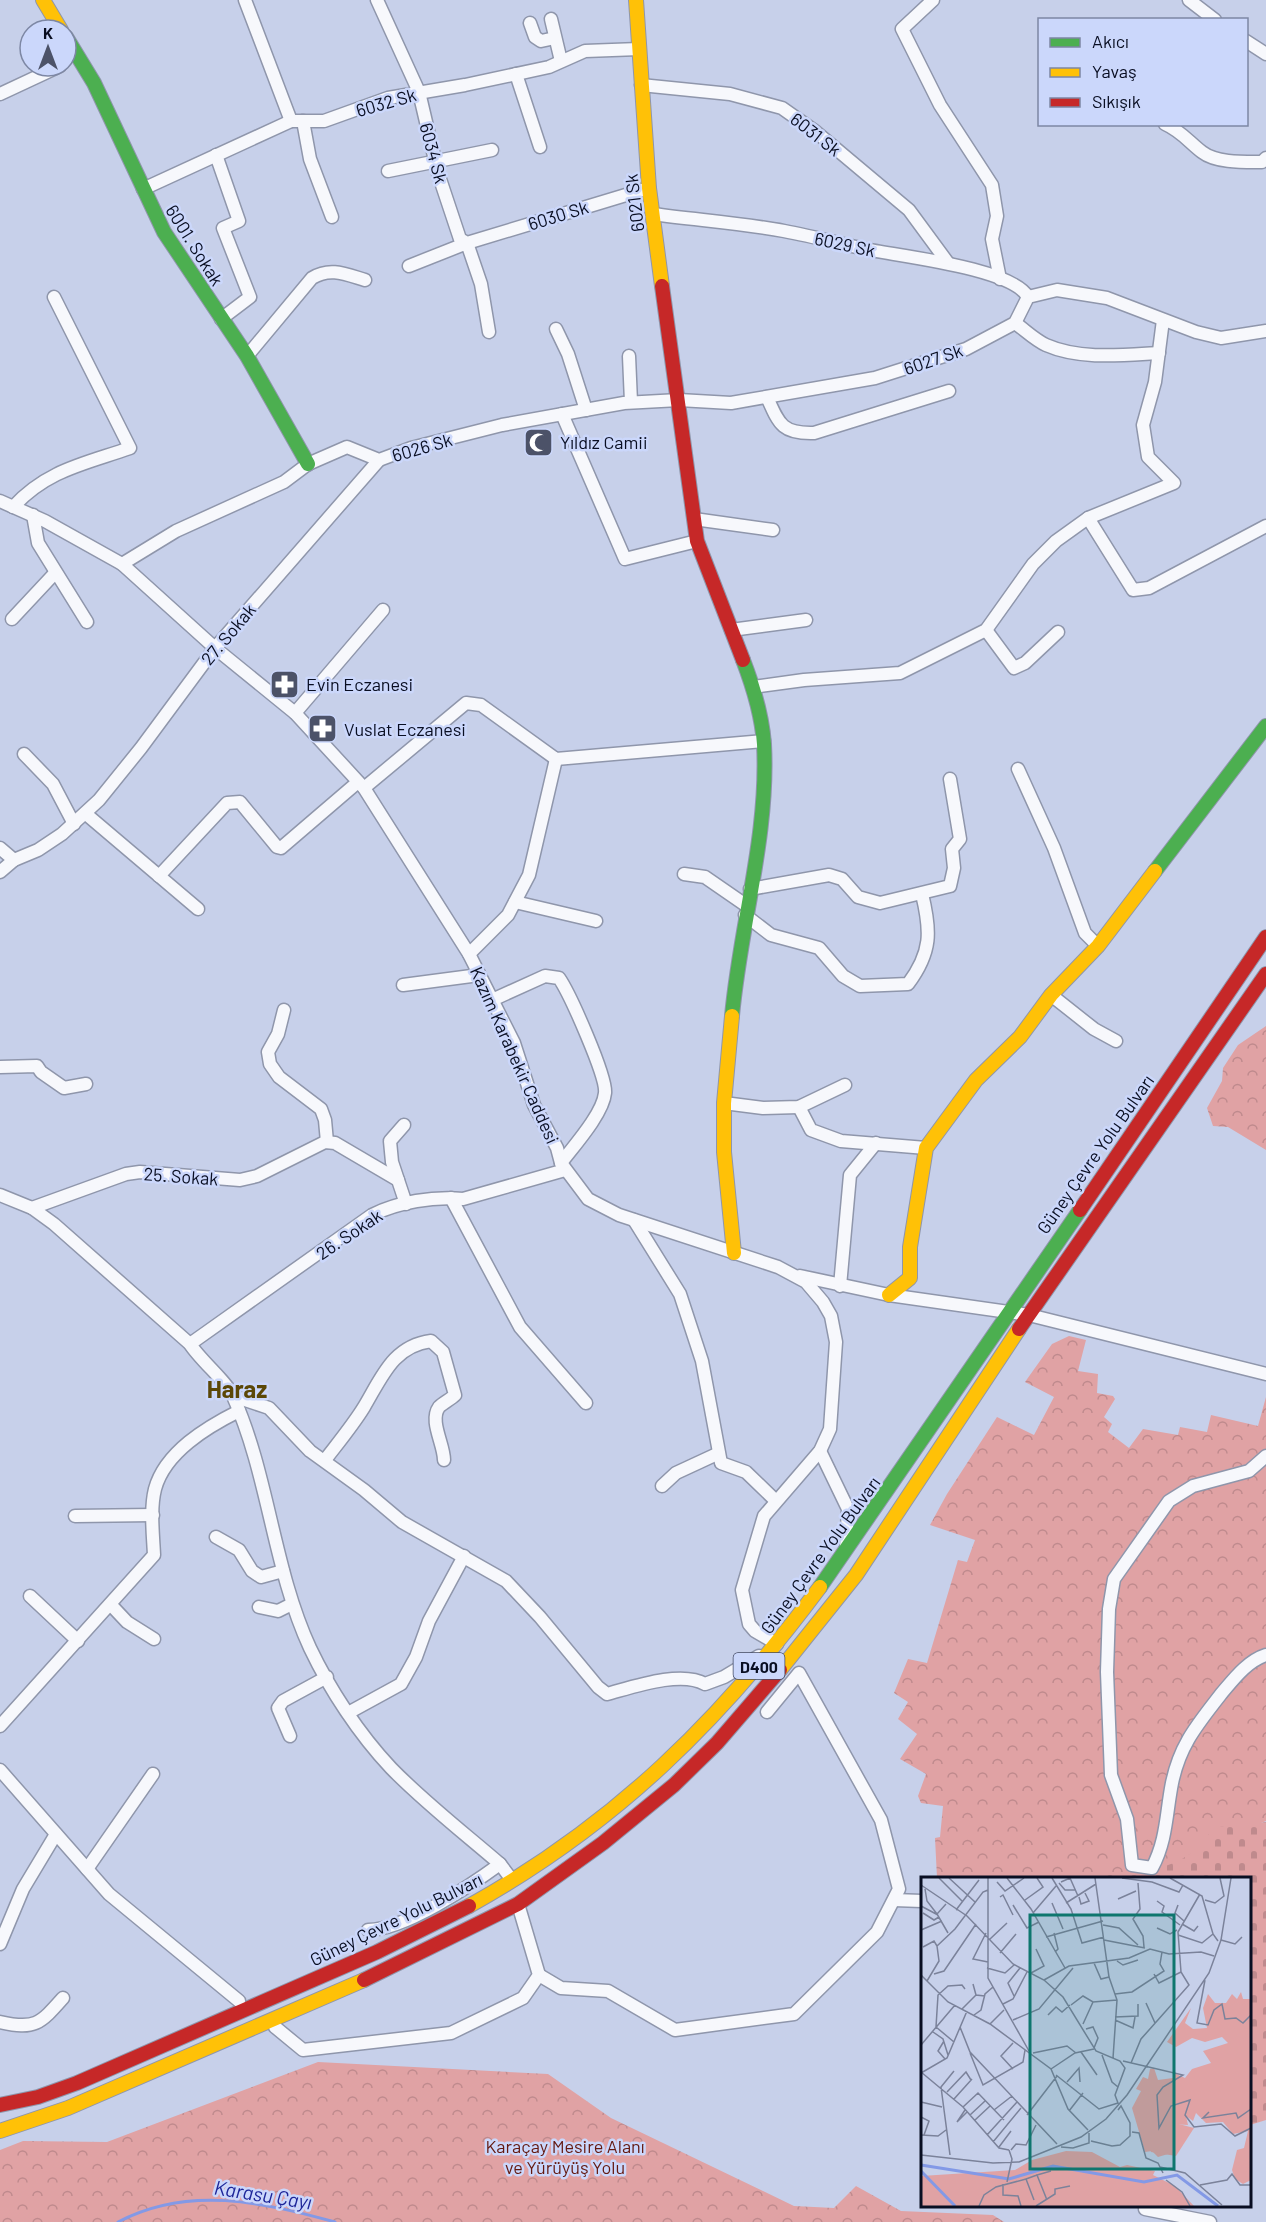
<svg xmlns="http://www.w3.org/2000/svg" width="1266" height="2222" font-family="Barlow,sans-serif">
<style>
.forest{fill:url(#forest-crowns)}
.cemetery{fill:url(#cemetery-stones)}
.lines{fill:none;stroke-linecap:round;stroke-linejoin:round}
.stream{stroke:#8399e6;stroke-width:3}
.street-casing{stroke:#8f96ab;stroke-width:15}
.fast-casing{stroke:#8f96ab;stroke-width:16}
.slow-casing{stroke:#8f96ab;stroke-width:16}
.jam-casing{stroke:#8f96ab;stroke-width:16}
.street{stroke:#f7f8fc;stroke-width:12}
.fast{stroke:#4caf50;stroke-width:14}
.slow{stroke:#ffc107;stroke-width:14}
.jam{stroke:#c62828;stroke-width:14}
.labels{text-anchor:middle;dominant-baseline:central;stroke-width:5;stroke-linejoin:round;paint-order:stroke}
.shield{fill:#cbd7fb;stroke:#434a63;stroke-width:1.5}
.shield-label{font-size:16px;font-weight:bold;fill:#090e22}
.street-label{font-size:18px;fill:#090e22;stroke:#cbd7fb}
.poi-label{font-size:18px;fill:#090e22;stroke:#cbd7fb;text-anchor:start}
.park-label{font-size:18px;fill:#641910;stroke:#cbd7fb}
.water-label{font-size:20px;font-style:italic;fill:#1e2699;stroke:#cbd7fb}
.district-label{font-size:24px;font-weight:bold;fill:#5b4707;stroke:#cbd7fb}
.inset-river{fill:none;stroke:#8399e6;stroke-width:3}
.inset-road{fill:none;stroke:#7b829a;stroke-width:1.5}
.view{fill:#0f766e;fill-opacity:0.15;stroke:#0f766e;stroke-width:3}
.inset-edge{fill:none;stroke:#090e22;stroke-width:3}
</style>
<defs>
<pattern id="forest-crowns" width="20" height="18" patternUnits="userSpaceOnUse" patternTransform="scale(1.5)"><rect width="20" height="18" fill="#e0a2a4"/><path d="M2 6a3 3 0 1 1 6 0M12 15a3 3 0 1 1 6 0" fill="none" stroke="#bf8a8d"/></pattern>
<pattern id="cemetery-stones" width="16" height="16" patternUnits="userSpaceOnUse" patternTransform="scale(1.5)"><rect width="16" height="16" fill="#e0a2a4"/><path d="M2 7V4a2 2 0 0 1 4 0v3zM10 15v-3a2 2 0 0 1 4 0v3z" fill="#bf8a8d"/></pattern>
</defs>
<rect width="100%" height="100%" fill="#c7d0ea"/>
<!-- forest -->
<g class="forest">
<polygon points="1266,1026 1266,1150 1228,1127 1213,1126 1207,1108 1222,1081 1223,1068 1238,1045"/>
<polygon points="1069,1336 1086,1340 1078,1371 1098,1374 1097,1393 1113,1396 1115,1399 1104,1417 1112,1424 1108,1432 1129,1448 1143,1429 1178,1435 1180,1427 1207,1432 1211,1415 1258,1426 1266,1397 1266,1821 1256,1825 1229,1878 937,1878 935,1838 940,1837 943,1806 921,1803 918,1796 926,1774 900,1759 917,1734 898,1719 908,1702 894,1693 908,1659 927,1663 958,1560 967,1562 975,1540 930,1525 947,1494 997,1417 1034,1435 1054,1397 1025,1382 1052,1344"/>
<polygon points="318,2062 548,2074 611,2118 794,2206 834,2208 856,2186 901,2211 993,2215 1004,2222 0,2222 0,2150 23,2141 107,2142"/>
</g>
<!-- cemetery -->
<path class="cemetery" d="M1266,1822v298l-16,5v-247h-150l2,-3c29,-1 67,-4 90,-23 9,-7 16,-17 23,-25z"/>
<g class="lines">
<!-- stream -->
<path class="stream" d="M118,2222c70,-37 144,-20 217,0"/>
<defs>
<g id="street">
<polyline points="245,0 291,121"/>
<polyline points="377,0 419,92 438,173 460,239 467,243 649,188"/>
<polyline points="933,0 902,29 940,105 992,185 997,216 992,239 1000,279"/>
<polyline points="1189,0 1215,20"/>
<polyline points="551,19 561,61"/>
<polyline points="530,23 535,37 541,41 555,38"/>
<polyline points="1246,41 1266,54"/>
<polyline points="516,74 540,147"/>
<polyline points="641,85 730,94 782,108 816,132 909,210 948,263"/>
<polyline points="0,94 60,66"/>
<polyline points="303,121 310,159 332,217"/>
<path d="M1165,124c16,7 24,18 37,28 14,11 42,10 60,10l4,-4"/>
<polyline points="216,155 239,221 223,228 250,297 221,319"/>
<polyline points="388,171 492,150"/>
<polyline points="143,189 291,121 324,121 388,98 465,85 549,67 585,51 639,49"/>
<path d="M653,214c43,6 88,9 131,17 27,5 54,12 81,18 33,7 147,19 163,48"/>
<polyline points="409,266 467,243 481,284 489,332"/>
<path d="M1015,323c10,7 20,17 31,22 34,15 77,10 113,8"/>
<polyline points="556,329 568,354 586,410"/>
<path d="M247,356l65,-78c18,-11 33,-4 53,2"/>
<polyline points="629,356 631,402"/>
<path d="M767,397c12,27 15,37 47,36l135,-42"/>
<polyline points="562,414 625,559 697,541"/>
<polyline points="0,501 45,521 122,564 215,648 295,713 364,788 469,954 514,1043 534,1105 557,1148 561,1163 588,1199 619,1215 778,1267 806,1282 823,1302 831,1316 836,1342 830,1429 820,1451 764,1516 742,1590 749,1624 755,1631 777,1644 774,1647"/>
<path d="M13,507c34,-37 71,-43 117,-59l-76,-151"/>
<polyline points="33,515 38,543 87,622"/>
<polyline points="1088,518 1133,590 1149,588 1266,526"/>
<polyline points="694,519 773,530"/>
<polyline points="122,564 176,531 284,482 308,464 347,447 379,460 411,448 502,425 624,403 679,400 731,403 875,378 966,349 1015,323 1028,297 1057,290 1107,298 1196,332 1221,338 1266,331"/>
<polyline points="12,619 55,573"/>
<polyline points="731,630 806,620"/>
<polyline points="986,630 1014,668 1025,663 1058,632"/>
<polyline points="753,687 804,680 900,673 986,630 1033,564 1056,541 1088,518 1174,483 1148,457 1143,425 1155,382 1163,320"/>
<polyline points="295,713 383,610"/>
<polyline points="24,754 53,784 74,824"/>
<polyline points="1018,769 1054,848 1085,933 1098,946"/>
<polyline points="364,788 466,703 481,705 556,759 764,741"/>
<polyline points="86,814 198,909"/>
<polyline points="0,848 14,860"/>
<polyline points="0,872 14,860 38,850 62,834 99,800 141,748 215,648 379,460"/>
<polyline points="684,874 705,877 747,906"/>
<polyline points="159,876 227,803 240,802 277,847 281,848 358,782"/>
<polyline points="750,889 829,875 842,879 858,897 880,903 950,886 954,868 952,849 960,839 950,779"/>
<polyline points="515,902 596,921"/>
<path d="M745,915l26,20 48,13 24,28 17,10 48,-2c24,-32 23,-53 14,-90"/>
<polyline points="469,954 508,915 529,875 556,759"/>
<polyline points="403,985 479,975"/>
<polyline points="1051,995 1094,1029 1116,1041"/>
<path d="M492,1000l53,-24 14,2c11,16 48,99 46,115 -2,21 -32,54 -44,70"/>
<polyline points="284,1010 278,1034 268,1052 270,1064 279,1077 321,1109 325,1120 327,1142"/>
<polyline points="0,1067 37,1066 41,1072 64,1088 86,1084"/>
<polyline points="724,1103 763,1108 799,1107 845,1085"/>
<polyline points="799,1107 811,1130 841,1141 926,1148"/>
<polyline points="398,1180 392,1162 390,1141 404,1125"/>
<path d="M0,1195l32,13 22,16 136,120c10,16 38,39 43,52 36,80 40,172 77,252 20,42 49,86 81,120 33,34 73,65 109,96l12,16"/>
<polyline points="451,1198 520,1327 586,1403"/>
<polyline points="32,1208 126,1174 140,1172 240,1180 257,1176 325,1142 335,1143 398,1180 406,1204"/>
<polyline points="634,1220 680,1294 702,1361 721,1463 746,1472 776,1501"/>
<polyline points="800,1276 889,1295 1029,1315 1266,1374"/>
<polyline points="840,1286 850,1175 876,1143"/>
<path d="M190,1344l182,-129c26,-13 62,-19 91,-16l102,-29"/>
<path d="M233,1396l36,12 41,43 54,39 38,32 104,59 34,36 58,70 9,7c26,-7 74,-24 98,-10l19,-7 35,-21"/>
<polyline points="820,1451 848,1509 846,1548"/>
<path d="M1266,1456l-17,15 -56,15 -24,15 -55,78 -5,30 -2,63 4,103 16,44 5,46 20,3c15,-28 14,-55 20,-85 8,-39 26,-59 49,-89 12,-14 26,-33 45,-39"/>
<path d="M325,1460c13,-17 28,-35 39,-53 18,-30 29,-61 67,-66l12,11 12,43c-4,4 -12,8 -16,12 -10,14 5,37 5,53"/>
<polyline points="662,1486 676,1473 717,1454"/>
<polyline points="75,1516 153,1515"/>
<polyline points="216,1537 239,1550 252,1571 261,1577 283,1571"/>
<polyline points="30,1596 78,1641"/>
<polyline points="111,1605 127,1622 154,1639"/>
<polyline points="259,1607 278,1611 292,1604"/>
<polyline points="348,1713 401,1684 416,1657 429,1621 464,1556"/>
<path d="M0,1726l154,-171c-1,-21 -4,-46 1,-66 10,-37 52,-62 84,-78"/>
<polyline points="290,1736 278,1708 283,1701 327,1677"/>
<polyline points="0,1770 109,1894 239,2001"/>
<polyline points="87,1869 153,1774"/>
<polyline points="894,1900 922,1901"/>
<path d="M368,1930c36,0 102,-44 132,-66"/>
<polyline points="0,1944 23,1889 56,1834"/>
<polyline points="539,1975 561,1988 608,1991 675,2030 794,2014 877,1932 899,1889 881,1820 799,1673 767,1712"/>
<path d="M0,2022c35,8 40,2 63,-24"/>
<polyline points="275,2027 303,2050 451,2033 523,1998 539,1975 518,1904"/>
<polyline points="1145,2209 1210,2222"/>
</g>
<g id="fast">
<polyline points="66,37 94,83 164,232 247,356 308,464"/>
<polyline points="1155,871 1266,726"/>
<path d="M732,1016c8,-90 37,-181 32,-272 -2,-29 -11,-58 -21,-84"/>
<polyline points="820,1587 1080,1210"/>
</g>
<g id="slow">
<polyline points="43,0 61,30"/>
<polyline points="636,0 649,188 662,286"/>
<polyline points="732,1016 724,1103 724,1152 734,1253"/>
<polyline points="889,1295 910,1278 910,1247 926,1148 976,1080 1020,1037 1051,995 1098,946 1155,871"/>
<polyline points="780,1670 856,1575 1019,1329"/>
<path d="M469,1906c147,-82 251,-185 351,-319"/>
<polyline points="0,2131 68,2108 364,1980"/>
</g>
<g id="jam">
<polyline points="662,286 697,541 743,660"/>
<polyline points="1080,1210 1266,937"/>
<polyline points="1019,1329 1266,974"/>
<polyline points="364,1980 518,1904 603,1843 674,1785 717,1743 780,1670"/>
<polyline points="0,2105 38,2097 77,2083 377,1952 469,1906"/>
</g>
</defs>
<!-- street casing -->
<use href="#street" class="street-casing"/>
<!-- fast casing -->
<use href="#fast" class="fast-casing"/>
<!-- slow casing -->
<use href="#slow" class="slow-casing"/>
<!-- jam casing -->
<use href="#jam" class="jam-casing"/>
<!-- street -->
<use href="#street" class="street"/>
<!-- fast -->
<use href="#fast" class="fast"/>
<!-- slow -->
<use href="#slow" class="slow"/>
<!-- jam -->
<use href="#jam" class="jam"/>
</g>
<!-- icons -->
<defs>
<symbol id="mosque-square" viewBox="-11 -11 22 22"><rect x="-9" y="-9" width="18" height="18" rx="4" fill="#4c5268" stroke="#cbd7fb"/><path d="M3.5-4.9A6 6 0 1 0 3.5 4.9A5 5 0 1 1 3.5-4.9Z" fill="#fff"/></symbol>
<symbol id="pharmacy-square" viewBox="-11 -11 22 22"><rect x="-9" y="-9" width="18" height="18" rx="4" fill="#4c5268" stroke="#cbd7fb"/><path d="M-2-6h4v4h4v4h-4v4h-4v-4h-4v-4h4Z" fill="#fff"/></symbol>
</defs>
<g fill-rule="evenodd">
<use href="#mosque-square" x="522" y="426" width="33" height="33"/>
<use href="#pharmacy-square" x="268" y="668" width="33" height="33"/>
<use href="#pharmacy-square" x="306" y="712" width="33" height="33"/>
</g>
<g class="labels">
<!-- shield labels -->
<rect class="shield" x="733.5" y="1653" width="51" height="26" rx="4.5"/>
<g class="shield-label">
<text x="759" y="1666">D400</text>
</g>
<!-- street labels -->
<g class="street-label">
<text transform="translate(386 102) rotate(-16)">6032 Sk</text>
<text transform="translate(816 134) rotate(38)">6031 Sk</text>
<text transform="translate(434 153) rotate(75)">6034 Sk</text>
<text transform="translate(634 203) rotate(-97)">6021 Sk</text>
<text transform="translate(558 215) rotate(-17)">6030 Sk</text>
<text transform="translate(845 244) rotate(12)">6029 Sk</text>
<text transform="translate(195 245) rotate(58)">6001. Sokak</text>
<text transform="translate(933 359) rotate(-19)">6027 Sk</text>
<text transform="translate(422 447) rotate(-16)">6026 Sk</text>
<text transform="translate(228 634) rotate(-50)">27. Sokak</text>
<text transform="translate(515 1055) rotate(66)">Kazım Karabekir Caddesi</text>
<text transform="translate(1095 1154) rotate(-55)">Güney Çevre Yolu Bulvarı</text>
<text transform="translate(181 1176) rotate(4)">25. Sokak</text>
<text transform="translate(349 1234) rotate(-34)">26. Sokak</text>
<text transform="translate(820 1555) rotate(-54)">Güney Çevre Yolu Bulvarı</text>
<text transform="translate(396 1919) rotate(-26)">Güney Çevre Yolu Bulvarı</text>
</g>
<!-- poi labels -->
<g class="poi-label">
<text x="560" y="442">Yıldız Camii</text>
<text x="306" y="684">Evin Eczanesi</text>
<text x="344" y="729">Vuslat Eczanesi</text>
</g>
<!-- park labels -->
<g class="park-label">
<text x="565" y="2146">Karaçay Mesire Alanı<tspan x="565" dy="21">ve Yürüyüş Yolu</tspan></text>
</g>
<!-- water labels -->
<g class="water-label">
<text transform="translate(263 2194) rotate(9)">Karasu Çayı</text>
</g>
<!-- district labels -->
<g class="district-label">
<text x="237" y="1388">Haraz</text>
</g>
</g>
<!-- overview -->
<g transform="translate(921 1877)">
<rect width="330" height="330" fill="#c7d0ea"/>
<path d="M320,115l2,7h8v181l-8,4 -8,-5 -3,-9 5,-20 7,-2 4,-17 -15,3 -10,-12 -17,1 -10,-10 -3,8 -7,-5 2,9 -16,-1 -4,30 -10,3 -6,-6 -7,1 -13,-44 9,-17 -5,-2 7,-12 5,2 2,-10 4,-1 4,12 15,-2 1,-5 11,5 7,-9 19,-6 -8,-12 25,-8 -6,-6 -17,5 -13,-4 -16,9 -9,-5 24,-34 -6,15 8,6 14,-1 -4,-20 5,-14 7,9h11l6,-9 5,5zM145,274l26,1 28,15 7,-2 28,6 -2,4 22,11 19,20h-273v-30l94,-6 17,-10z" fill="#e0a2a4"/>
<path d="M254,246l19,5 -18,28 -25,-4 -3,-10 7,-13z" fill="#e0a2a4"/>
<path class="inset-river" d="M0,288l88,14 44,-13 91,16 33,-7 41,31M0,294l34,35"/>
<path class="inset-road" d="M18,1l24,24M28,1l26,24M67,1v100l41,73M86,1l24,31 34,59M131,1l19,31 11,34 22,-6M174,1l14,99 8,23 -4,58M201,1l30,4 27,10 4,-7M249,1l32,18 11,38 5,7M76,5l8,9 19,-13M140,5l9,-4 8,18M138,6l6,7h11M217,6l2,26 -7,10 10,17 1,11M0,8l46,31 46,48 31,16 19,17 33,54 24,10 5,7 -10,27 3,8 -19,6 -43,-34M4,12l2,12 10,13M79,20l3,-2 10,20M158,20l2,7 8,-3 -4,-8M197,22l18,-8M104,23l18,-13 -6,-9M284,23l10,3 9,-7 -4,-18M236,24l7,5 -2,6 18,13M131,26l11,26M145,26l30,-19M25,27l-9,10 11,19M92,28l14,23 12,-6M257,28l-3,8 9,8M0,29l17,9M35,33l23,-30M2,36l11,7 5,-3M112,36l23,-27M261,47l12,7 4,-5M182,48l16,3 19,17M236,51l13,6 7,-4M0,53l21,-9M65,56l-13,26 15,3M133,56l4,16 -3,3M257,58l24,8 11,-9M125,60l57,-16M69,62l17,-16M183,63l41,8M300,63l14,4 7,-7M16,69l18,-17 28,-37 5,-2M2,70l11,-6 3,5M79,76l16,-19M196,84l6,4 15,-5M173,86l7,16 8,-2M66,91l18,5 9,-8M110,96l13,-7 -8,-17M13,97l10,-3 32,-47M233,97l5,9 22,-11M0,98l27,27 42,22 61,45 17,40 20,21M123,103l25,-14 60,-8 21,-9 19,5 32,-2 13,4M284,103l-8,43 11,2 6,-15 8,-6 3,15 11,-1 7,5 8,-8M6,104l12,-20 -2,-15M52,107l3,11 9,1M194,117l17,-2 32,-21 -4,-7 2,-12M93,119l-6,-13 12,-15M225,126l9,20M82,127l10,-5 14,-27M150,128l12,-9 10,6 24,-2M41,132l14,-14M53,138l7,-5 4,-16 8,-7M127,138l8,-8 6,5 8,-7M194,140l23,-1v-12M92,143l26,-11 34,-41M194,143l18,8 2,-11M69,147l14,-14M162,147l10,-22M15,150l2,-32 10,-9 14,-1 3,4M15,150l18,15M39,150l10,25 87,92M165,152l7,-2 5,11 -4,10M12,155l10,7 5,16M23,164l-6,10 7,8M0,168l34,-40M160,175l16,23M49,176l13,32 40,-23 2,-12M112,176l34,-7 9,7M181,178l10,27 6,5M202,184l60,14 -20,12 -6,8 2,33 12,-22 19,-6 -5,15 9,12 27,-3 14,12 16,-8M210,186l10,-24 48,-54 -8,-13 -3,-40 22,-38M92,192l-12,-13 12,-13M130,192l24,-16 19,-4M0,195l42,35 36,41 10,2M0,196l26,-15 20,-47M146,205l12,-14 1,14M26,215l19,-20 5,8M33,222l18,-20M0,225l21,5M42,230l15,-14 26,27M44,233l-8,12 10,-10M73,233l18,-14M148,234l14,-18M288,235l-6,6 33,-5 2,5 13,-9M49,238l15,-14M106,238l30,-39M0,240l8,4 -5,14M54,243l15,-14M211,255l7,1 7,25 12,5 5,10M0,258l17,1 8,-6M66,258l30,-33M170,264l21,5 8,-1 10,-9v-13l-9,-17 -3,4M72,265l28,-34M78,270l12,-16M140,270l12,1 16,-5v-10M90,273l5,-6 10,1 10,-20M0,278l72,8 26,-1 62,-25 25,-18 21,-24 82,-122 12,-33 10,-62M29,278l-9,-68 13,-16M239,290l25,6 37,32M245,303l16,12 8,14M86,305l5,-23 -3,-9M82,307v11l15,1 3,10M279,308l27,-5 5,-6 8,11h11M113,323l-8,-21 11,-4M126,323l-10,-25 14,-4M58,329l5,-11 12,-8 30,-8M115,329l19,-12v-5l15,-3"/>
<path class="view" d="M109,38h144v254h-144z"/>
<rect width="330" height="330" class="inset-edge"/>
</g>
<!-- legend -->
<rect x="1038" y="18" width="210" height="108" fill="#cbd7fb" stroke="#7d87a4" stroke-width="1.5"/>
<rect x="1050" y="38" width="30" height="9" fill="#4caf50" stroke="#7d87a4" stroke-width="1.5"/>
<text x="1092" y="48" font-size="18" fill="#090e22">Akıcı</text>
<rect x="1050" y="68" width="30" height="9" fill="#ffc107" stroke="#7d87a4" stroke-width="1.5"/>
<text x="1092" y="78" font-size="18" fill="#090e22">Yavaş</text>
<rect x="1050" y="98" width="30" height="9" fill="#c62828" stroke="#7d87a4" stroke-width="1.5"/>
<text x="1092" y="108" font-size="18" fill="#090e22">Sıkışık</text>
<!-- north arrow -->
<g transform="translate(48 48)"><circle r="28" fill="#cbd7fb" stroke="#7d87a4" stroke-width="1.5"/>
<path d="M0-4.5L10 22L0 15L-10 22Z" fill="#4c5268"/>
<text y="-9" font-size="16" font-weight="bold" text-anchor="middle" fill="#090e22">K</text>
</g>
</svg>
